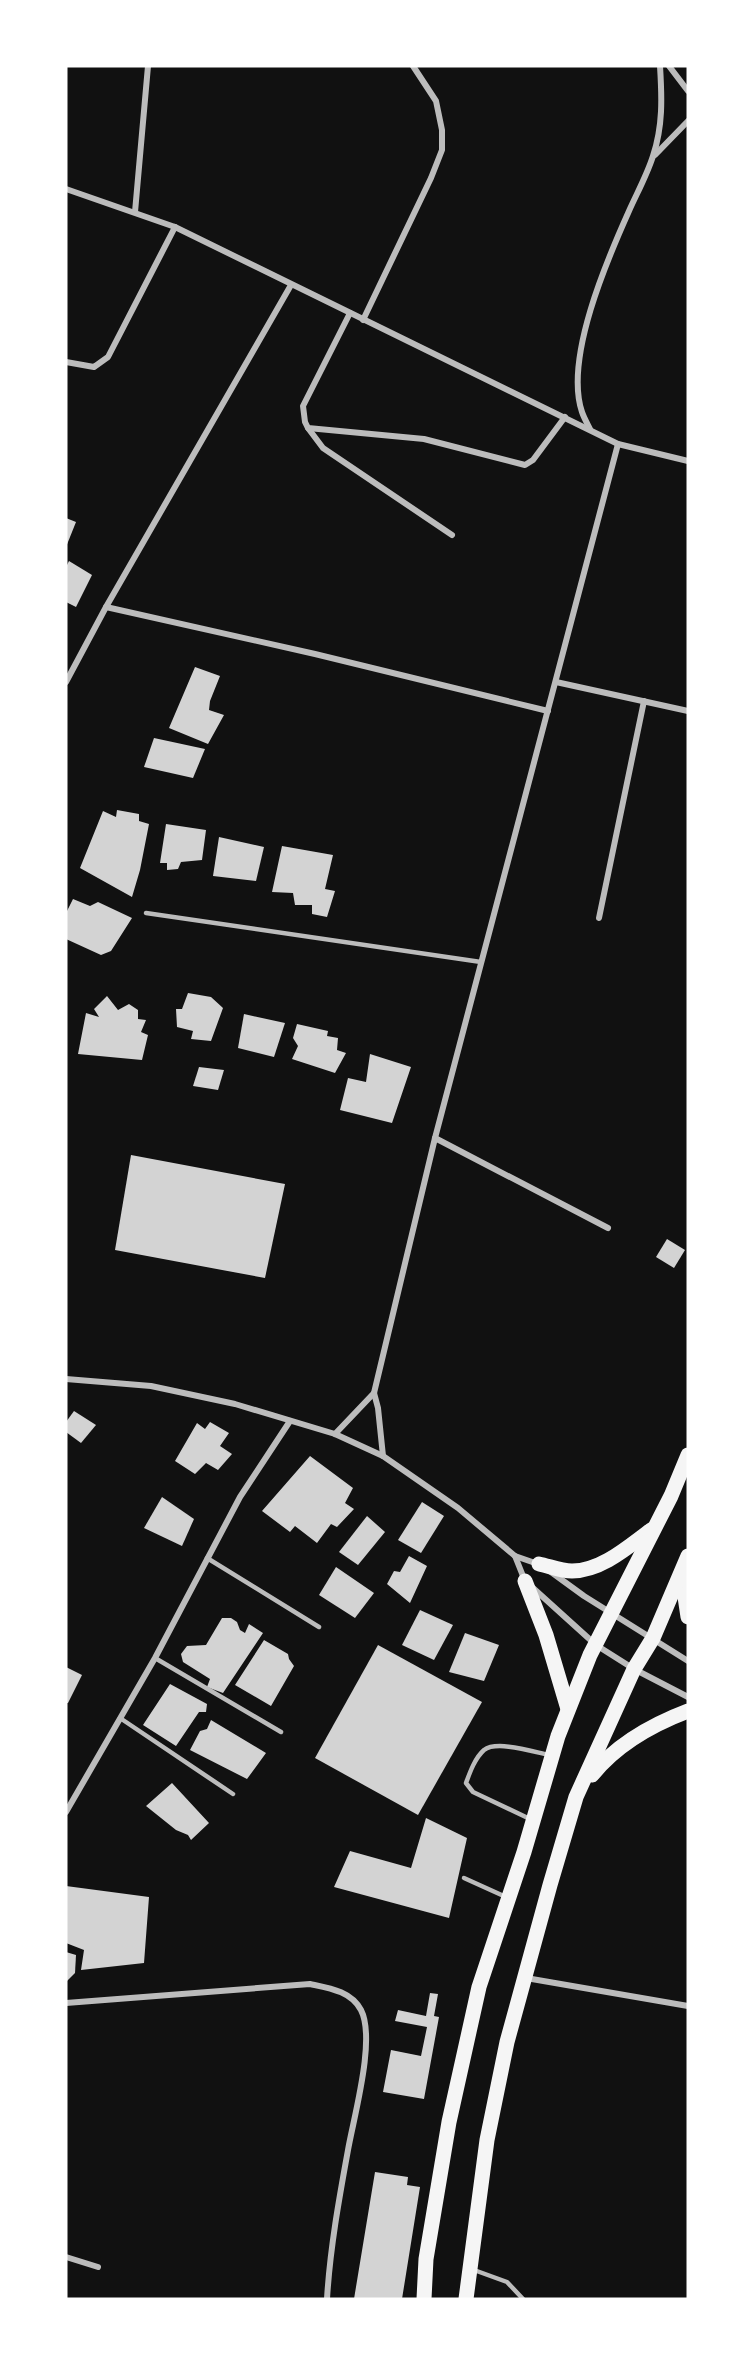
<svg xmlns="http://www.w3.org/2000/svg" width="754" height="2365" font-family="'Asap Condensed',sans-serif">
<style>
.building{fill:#d3d3d3}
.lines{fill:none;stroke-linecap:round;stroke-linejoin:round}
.service{stroke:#bcbcbc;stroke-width:4.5}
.minor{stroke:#bcbcbc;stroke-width:6}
.primary{stroke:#f5f5f5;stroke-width:15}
</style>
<rect width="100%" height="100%" fill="#111"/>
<!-- building -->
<g class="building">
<polygon points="66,518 76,522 66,547"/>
<polygon points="69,561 92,575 76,607 66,602 66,567"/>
<polygon points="195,667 220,676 210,701 209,710 224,715 208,744 169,728"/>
<polygon points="154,738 205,749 193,778 144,767"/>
<polygon points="117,810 139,814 139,821 149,824 140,870 132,897 80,868 103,811 116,817"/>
<polygon points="166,824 206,830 202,860 181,862 178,869 167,870 167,863 160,863"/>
<polygon points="219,837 264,847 256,881 213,876"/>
<polygon points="282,846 333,855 325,889 335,891 327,917 312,914 312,905 295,905 293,893 272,892"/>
<polygon points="73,899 90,906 98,902 132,918 111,951 101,955 66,939 66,913"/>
<polygon points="188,993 211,997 223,1008 211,1041 191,1039 193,1031 177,1027 176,1009 182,1009"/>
<polygon points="107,996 118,1010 129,1004 138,1010 138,1019 146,1020 141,1032 148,1035 142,1060 78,1054 86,1013 99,1017 94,1009"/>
<polygon points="244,1014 285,1023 274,1057 238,1048"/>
<polygon points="297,1024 328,1031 327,1036 338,1038 337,1050 346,1053 335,1073 292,1059 298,1046 293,1038"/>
<polygon points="370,1054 411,1067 392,1123 340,1110 348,1078 366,1082"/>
<polygon points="199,1067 224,1070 218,1090 193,1086"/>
<polygon points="131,1155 285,1184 265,1278 115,1250"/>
<polygon points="667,1239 685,1250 674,1268 656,1257"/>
<polygon points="74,1411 96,1425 81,1443 66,1432 66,1422"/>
<polygon points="210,1422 229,1433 220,1446 232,1454 218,1470 206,1463 195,1474 175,1461 197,1423 205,1429"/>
<polygon points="310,1456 353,1488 345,1503 354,1509 337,1527 331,1524 317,1543 295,1526 290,1532 262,1511"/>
<polygon points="162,1497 194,1519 182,1546 144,1528"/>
<polygon points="422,1502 444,1516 421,1553 398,1540"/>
<polygon points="367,1516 385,1532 358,1565 339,1552"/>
<polygon points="409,1556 427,1566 410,1603 387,1584 394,1571 400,1572"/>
<polygon points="336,1567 374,1593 355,1618 319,1595"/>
<polygon points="420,1610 453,1625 434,1660 402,1645"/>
<polygon points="222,1618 231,1618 237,1622 240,1630 245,1633 249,1624 263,1633 223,1693 207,1687 210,1679 183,1662 181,1654 187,1646 206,1645"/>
<polygon points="465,1633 499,1645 484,1681 449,1672"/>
<polygon points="264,1640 288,1654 289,1659 294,1666 271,1706 235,1685"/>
<polygon points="378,1645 482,1702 418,1815 315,1758"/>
<polygon points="66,1667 82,1675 68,1703 66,1703"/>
<polygon points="170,1684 207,1704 206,1712 199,1712 176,1746 143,1725"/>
<polygon points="211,1720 266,1753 247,1779 190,1750 200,1731 207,1729"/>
<polygon points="172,1783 209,1823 191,1840 188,1835 176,1830 146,1806"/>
<polygon points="426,1818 467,1838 449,1918 334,1887 350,1851 411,1868"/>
<polygon points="66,1886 149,1897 144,1963 81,1970 84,1950 66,1943"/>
<polygon points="66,1952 76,1955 75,1973 66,1982"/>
<polygon points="430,1993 438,1994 434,2016 439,2017 424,2099 383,2092 391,2050 421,2056 427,2027 395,2021 398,2010 426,2016"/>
<polygon points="375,2172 408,2177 407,2185 420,2187 402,2299 354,2299"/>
</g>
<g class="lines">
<!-- service -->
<g class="service">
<polyline points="146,913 481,962"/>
<polyline points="207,1558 319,1627"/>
<polyline points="155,1658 281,1732"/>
<polyline points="120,1718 233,1794"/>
<path d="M530,1819l-57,-27 -7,-9c4,-11 9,-25 18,-33 13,-10 50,2 65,5"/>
<polyline points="464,1878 506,1897"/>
<polyline points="474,2270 507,2282 523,2299"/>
</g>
<!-- minor -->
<g class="minor">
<polyline points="669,66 688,91"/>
<polyline points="655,155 688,121"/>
<polyline points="66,189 175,227 618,444 688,461"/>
<polyline points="135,212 148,66"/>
<polyline points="350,313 303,406 305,422 308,428 424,439 525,465 533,460 565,417"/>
<polyline points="363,320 431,178 442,150 442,130 436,101 413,66"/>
<polyline points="66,362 94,367 108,357 175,227"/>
<polyline points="308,428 323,448 452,535"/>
<path d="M590,429c-3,-6 -6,-11 -8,-17 -18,-53 25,-152 47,-201 8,-18 18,-36 24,-55 10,-30 9,-58 7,-90"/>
<polyline points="106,607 315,654 548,711"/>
<polyline points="66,682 106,607 291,285"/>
<polyline points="556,682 688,711"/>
<polyline points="599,918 644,701"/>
<polyline points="435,1138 608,1228"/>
<polyline points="66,1379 151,1386 235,1404 335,1434 383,1456 458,1508 515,1556 538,1564"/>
<polyline points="335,1434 374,1393"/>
<polyline points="383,1456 378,1408 374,1393 435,1138 618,444"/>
<polyline points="515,1556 525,1581"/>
<polyline points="551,1572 584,1596 688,1661"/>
<polyline points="533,1588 596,1645 634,1669 688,1697"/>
<polyline points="66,1812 155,1658 240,1497 290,1421"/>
<polyline points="526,1978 688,2006"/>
<path d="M66,2003l244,-19c19,4 41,7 51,26 15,29 -7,106 -13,140 -9,49 -18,99 -21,149"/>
<polyline points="66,2257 98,2267"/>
</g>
<!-- primary -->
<g class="primary">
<path d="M539,1564c10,2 22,7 33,7 29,0 56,-24 79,-41"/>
<polyline points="685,1573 684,1590 688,1617"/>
<polyline points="525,1581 546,1635 568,1709"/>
<path d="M592,1775c25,-31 59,-50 96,-64"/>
<polyline points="424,2299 426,2259 449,2122 479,1987 524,1852 558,1736 590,1655 671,1496 688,1455"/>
<polyline points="466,2299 487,2140 507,2042 550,1885 576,1797 634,1669 653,1638 688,1556"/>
</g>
</g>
<!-- border -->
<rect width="754" height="2365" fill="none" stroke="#ffffff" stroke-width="135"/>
</svg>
